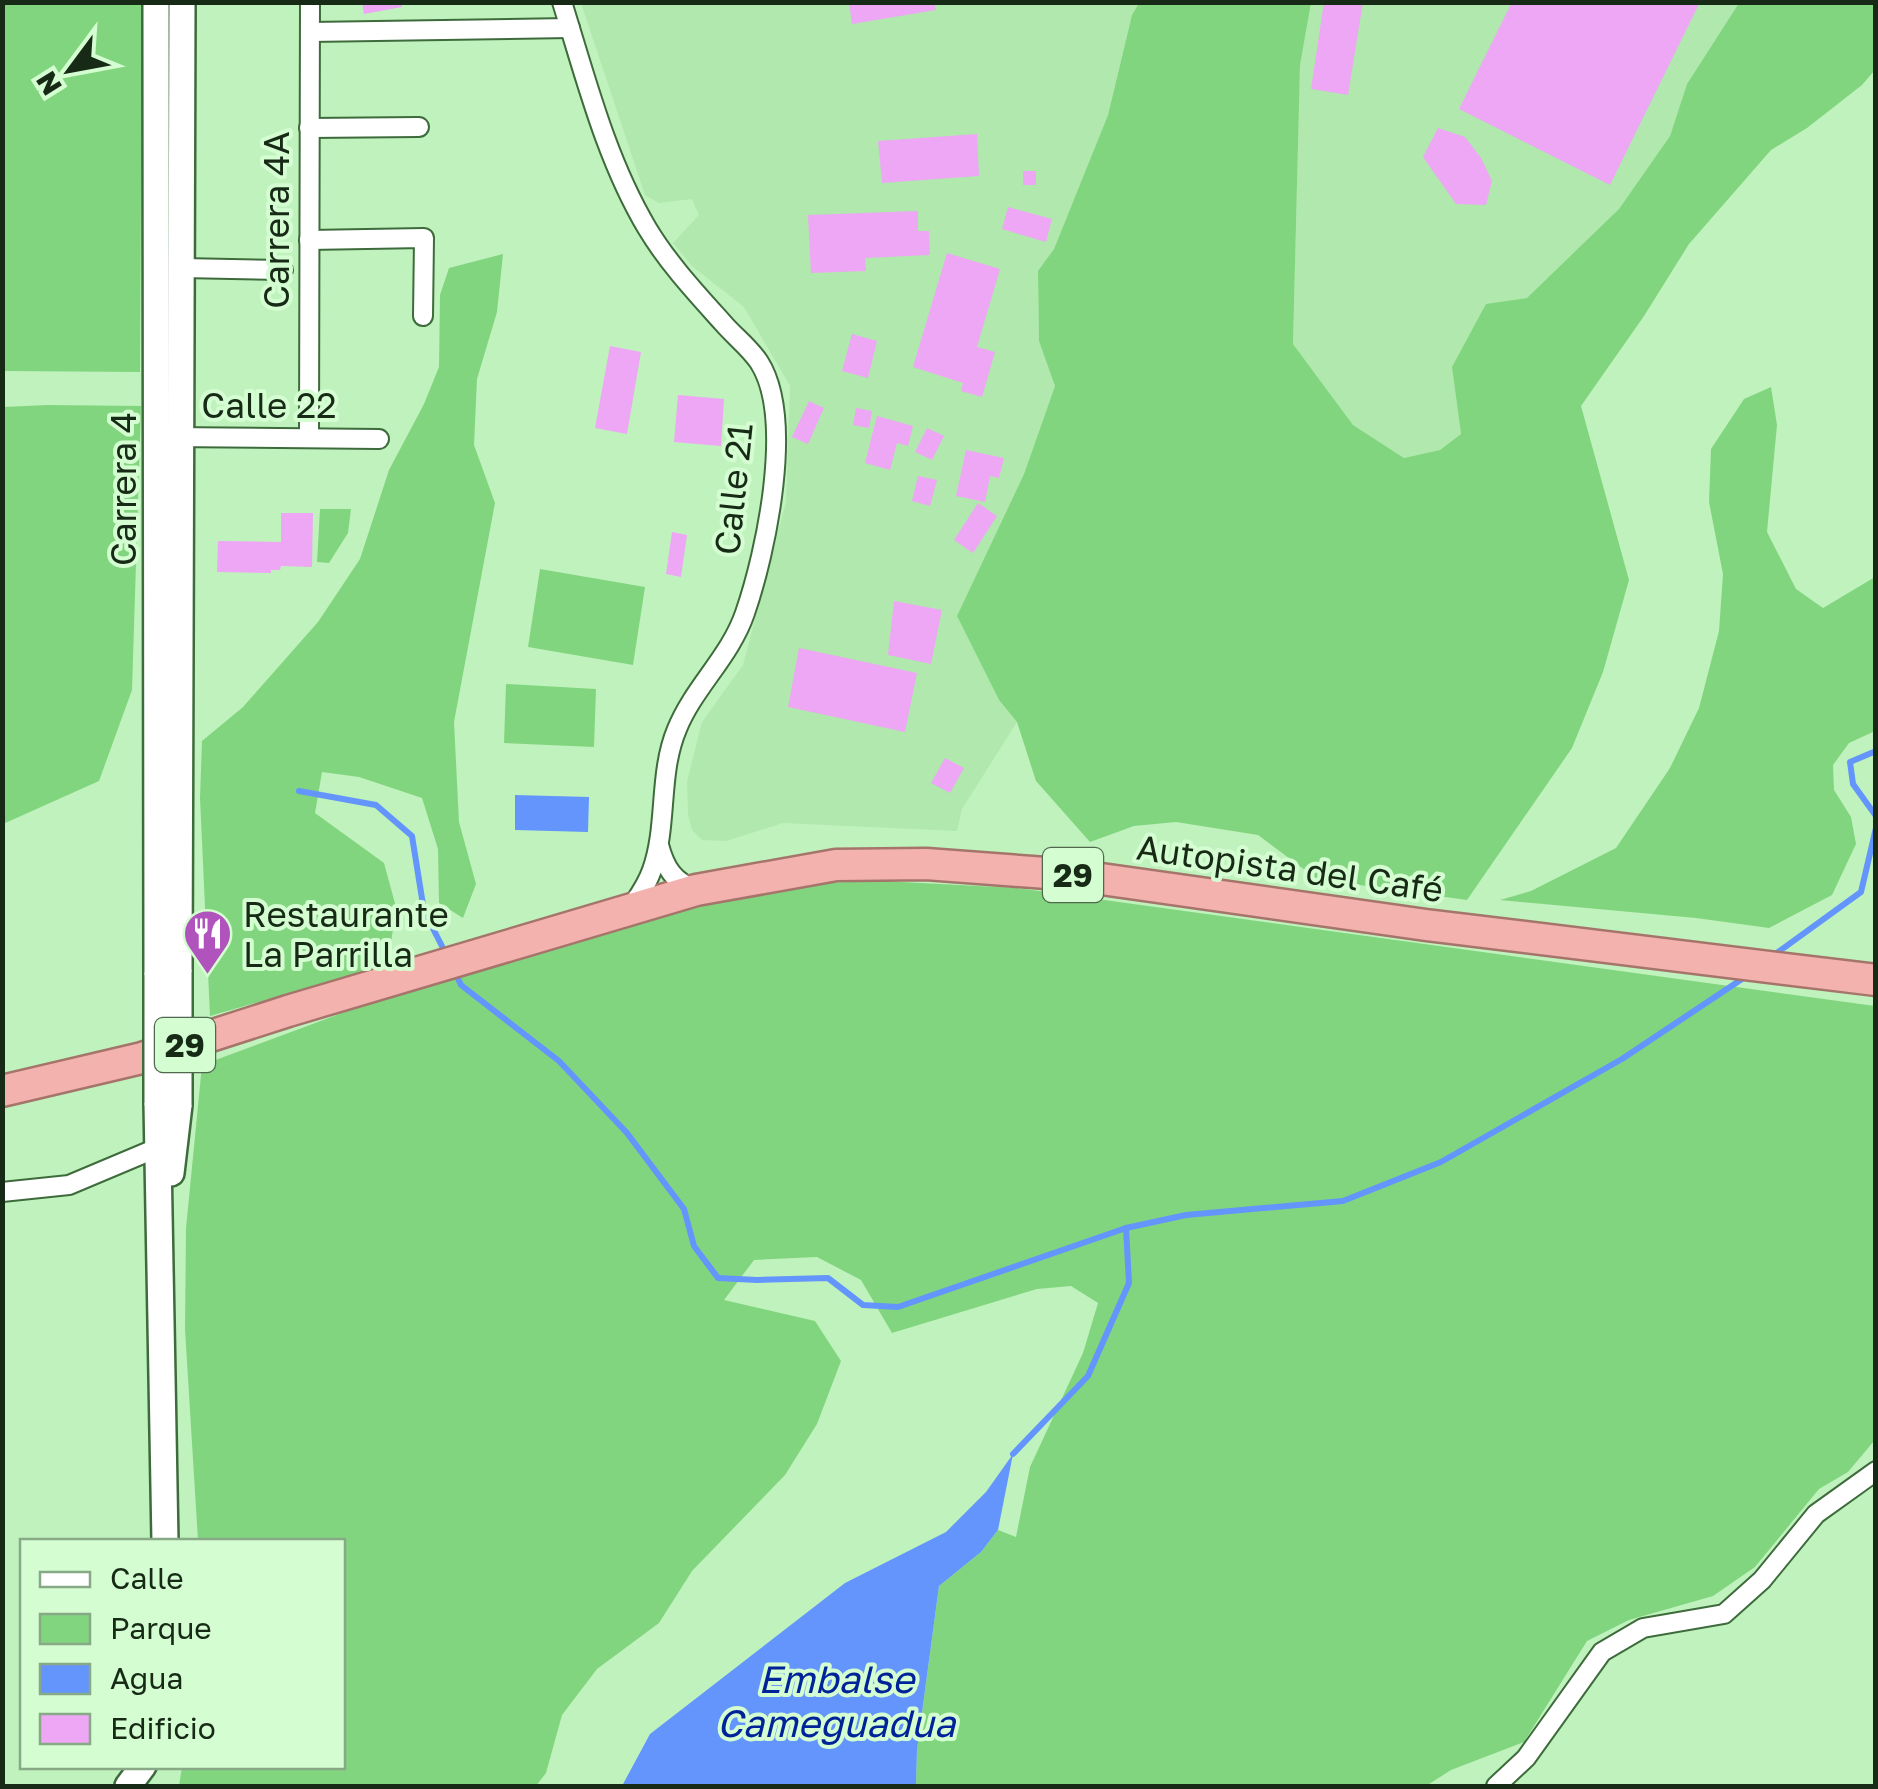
<svg xmlns="http://www.w3.org/2000/svg" width="1878" height="1789" font-family="'Golos Text',sans-serif">
<style>
.built{fill:#b1e8ae}
.green{fill:#82d57f}
.water{fill:#6395fc}
.lines{fill:none;stroke-linecap:round;stroke-linejoin:round}
.stream{stroke:#6395fc;stroke-width:6}
.building{fill:#eda7f4}
.minor-casing{stroke:#3e6b3c;stroke-width:22}
.secondary-casing{stroke:#3e6b3c;stroke-width:30}
.trunk-casing{stroke:#a5756b;stroke-width:35}
.minor{stroke:#fff;stroke-width:18}
.secondary{stroke:#fff;stroke-width:25}
.trunk{stroke:#f4b2ae;stroke-width:30}
.secondary-bridge-casing{stroke:#3e6b3c;stroke-width:30;stroke-linecap:butt}
.secondary-bridge{stroke:#fff;stroke-width:25}
.labels{text-anchor:middle;dominant-baseline:central;stroke-width:8;stroke-linejoin:round;paint-order:stroke}
.shield{fill:#d4fdd1;stroke:#50694e;stroke-width:2.5}
.shield-label{font-size:32px;font-weight:bold;fill:#172a16}
.street-label{font-size:35px;fill:#172a16;stroke:#d4fdd1}
.poi-label{font-size:35px;fill:#172a16;stroke:#d4fdd1;text-anchor:start}
.water-label{font-size:38px;font-style:italic;fill:#002399;stroke:#d4fdd1}
</style>
<rect width="100%" height="100%" fill="#c0f2bd"/>
<!-- built -->
<g class="built">
<polygon points="581,3 1139,3 1132,15 1108,115 1054,249 1038,272 1039,341 1055,386 1024,474 957,616 999,700 1017,722 962,809 957,831 783,823 726,841 702,840 692,830 688,814 687,782 702,722 743,665 786,502 790,386 744,307 692,266 673,243 699,215 692,199 659,203 645,195"/>
<polygon points="1311,3 1739,3 1687,84 1670,136 1619,209 1566,264 1452,367 1461,434 1440,450 1404,458 1353,425 1293,344 1300,65"/>
</g>
<!-- green -->
<g class="green">
<polygon points="3,2 142,3 140,372 3,371"/>
<polygon points="1139,3 1311,3 1300,65 1293,344 1353,425 1404,458 1440,450 1461,434 1452,367 1486,304 1527,298 1619,209 1670,136 1687,84 1739,3 1875,3 1875,70 1862,85 1807,128 1771,150 1689,244 1644,316 1581,406 1629,580 1603,672 1572,748 1467,900 1317,879 1258,835 1176,822 1134,826 1090,842 1036,781 1017,722 999,700 957,616 1024,474 1055,386 1039,341 1038,271 1054,249 1108,115 1132,15"/>
<polygon points="503,254 497,312 477,379 474,445 495,503 454,722 459,822 476,884 463,918 439,903 438,849 422,798 359,777 322,772 315,813 384,863 396,907 388,965 210,1016 200,798 202,741 243,707 318,622 360,559 389,470 424,404 439,367 440,295 449,268"/>
<polygon points="1771,387 1777,425 1767,532 1796,589 1823,608 1875,577 1875,731 1849,743 1833,765 1834,790 1851,817 1856,844 1832,895 1769,928 1696,918 1500,900 1531,891 1616,848 1670,768 1699,708 1719,631 1723,574 1709,502 1711,449 1744,399"/>
<polygon points="48,405 141,406 132,690 99,781 3,824 3,407"/>
<polygon points="320,509 351,509 348,533 329,563 317,562"/>
<polygon points="540,569 645,587 633,665 528,647"/>
<polygon points="506,684 596,689 594,747 504,743"/>
<polygon points="882,881 1017,888 1875,1006 1874,1441 1848,1472 1819,1489 1755,1567 1713,1596 1629,1620 1587,1641 1524,1742 1451,1770 1426,1786 916,1786 917,1750 939,1586 981,1552 998,1530 1016,1537 1030,1467 1083,1353 1098,1303 1071,1286 1037,1289 892,1333 861,1280 817,1257 754,1260 724,1300 815,1321 841,1361 817,1424 785,1475 692,1571 659,1623 597,1669 562,1715 546,1773 536,1786 179,1786 182,1767 342,1766 342,1542 198,1541 185,1329 186,1228 202,1065 361,1006 680,907 788,884"/>
</g>
<!-- water -->
<g class="water">
<polygon points="515,795 589,797 588,832 515,830"/>
<polygon points="1013,1454 998,1530 981,1552 939,1586 917,1750 916,1786 622,1786 650,1734 845,1583 946,1532 986,1492"/>
</g>
<g class="lines">
<!-- stream -->
<g class="stream">
<polyline points="1876,751 1850,762 1853,784 1876,816"/>
<polyline points="299,791 376,805 412,836 424,911 446,954"/>
<polyline points="1774,955 1861,892 1876,828"/>
<polyline points="454,970 461,985 559,1061 627,1133 684,1209 694,1246 718,1278 757,1280 828,1278 863,1305 898,1307 1126,1228 1186,1215 1343,1201 1441,1162 1622,1059 1748,975"/>
<polyline points="1013,1454 1088,1376 1129,1283 1126,1228"/>
</g>
</g>
<!-- building -->
<g class="building">
<polygon points="362,2 401,2 402,7 364,14"/>
<polygon points="849,2 934,2 936,10 852,24"/>
<polygon points="1324,2 1363,2 1348,95 1311,89"/>
<polygon points="1512,2 1700,2 1610,185 1459,109"/>
<polygon points="1438,128 1465,137 1481,158 1492,181 1486,205 1456,204 1423,157"/>
<polygon points="977,134 979,176 882,183 878,141"/>
<rect x="1023" y="171" width="13" height="14"/>
<polygon points="1008,207 1052,219 1046,242 1002,229"/>
<polygon points="918,211 918,231 929,231 930,255 865,258 866,271 811,273 808,215"/>
<polygon points="947,253 1000,269 977,347 995,352 982,397 961,391 963,383 913,367"/>
<polygon points="852,334 877,341 868,378 842,371"/>
<polygon points="610,346 641,352 627,434 595,428"/>
<polygon points="678,395 724,399 721,446 674,442"/>
<polygon points="809,401 824,408 808,444 792,437"/>
<polygon points="856,408 872,411 869,428 853,425"/>
<polygon points="877,416 913,426 908,446 897,443 890,470 865,463"/>
<polygon points="927,428 944,436 932,460 915,452"/>
<polygon points="966,450 1004,458 999,478 990,476 985,502 956,496"/>
<polygon points="918,476 937,480 930,506 912,501"/>
<polygon points="978,503 997,516 973,553 954,540"/>
<polygon points="281,513 313,513 312,567 281,566 280,570 271,570 271,573 217,572 218,541 281,542"/>
<polygon points="672,532 687,535 681,577 666,574"/>
<polygon points="894,601 942,610 931,664 888,655"/>
<polygon points="799,648 917,673 905,732 788,707"/>
<polygon points="945,758 964,768 950,793 931,783"/>
</g>
<g class="lines">
<defs>
<g id="minor">
<path d="M562,2c24,77 44,157 85,226 21,35 49,65 76,95 11,13 26,24 36,39 36,56 7,190 -14,251 -15,44 -51,74 -68,116 -19,45 -9,96 -25,141 -5,15 -14,27 -22,39"/>
<polyline points="310,32 570,28"/>
<polyline points="309,128 419,127"/>
<polyline points="309,240 424,238 423,316"/>
<polyline points="182,268 283,270"/>
<polyline points="169,437 379,439"/>
<polyline points="309,438 310,2"/>
<path d="M659,845c6,23 15,37 37,45"/>
<polyline points="2,1192 69,1185 157,1148"/>
<polyline points="1496,1786 1526,1758 1602,1652 1643,1628 1724,1614 1762,1580 1816,1514 1876,1471"/>
</g>
<g id="secondary">
<polyline points="156,2 157,975"/>
<polyline points="179,972 182,2"/>
<polyline points="157,1103 165,1542"/>
<polyline points="171,1173 179,1105"/>
<polyline points="128,1786 143,1766"/>
</g>
<polyline id="trunk" points="2,1091 142,1058 288,1011 696,890 836,865 926,864 1073,875 1426,925 1876,980"/>
</defs>
<!-- minor casing -->
<use href="#minor" class="minor-casing"/>
<!-- secondary casing -->
<use href="#secondary" class="secondary-casing"/>
<!-- trunk casing -->
<use href="#trunk" class="trunk-casing"/>
<!-- minor -->
<use href="#minor" class="minor"/>
<!-- secondary -->
<use href="#secondary" class="secondary"/>
<!-- trunk -->
<use href="#trunk" class="trunk"/>
<defs>
<g id="secondary-bridge">
<polyline points="179,972 179,1105"/>
<polyline points="157,1103 157,975"/>
</g>
</defs>
<!-- secondary-bridge casing -->
<use href="#secondary-bridge" class="secondary-bridge-casing"/>
<!-- secondary-bridge -->
<use href="#secondary-bridge" class="secondary-bridge"/>
</g>
<!-- icons -->
<defs>
<symbol id="restaurant-pin" viewBox="-11 -11 22 30"><path d="M0 17L-7.5 6A9.5 9.5 0 1 1 7.5 6Z" fill="#b153bc" stroke="#d4fdd1"/><path d="M-5-6h1v4h1v-4h1v4h1v-4h1v5L-1.5 .5V6h-2V.5L-5-1ZM5-6V6H3V1.5H1.5Q1.5-4 5-6Z" fill="#fff"/></symbol>
</defs>
<g fill-rule="evenodd">
<use href="#restaurant-pin" x="180" y="906" width="55" height="75"/>
</g>
<g class="labels">
<!-- shield labels -->
<g class="shield">
<rect x="1043" y="848" width="60" height="54" rx="8"/>
<rect x="155" y="1018" width="60" height="54" rx="8"/>
</g>
<g class="shield-label">
<text x="1073" y="875">29</text>
<text x="185" y="1045">29</text>
</g>
<!-- street labels -->
<g class="street-label">
<text transform="translate(276 220) rotate(-90)">Carrera 4A</text>
<text x="269" y="405">Calle 22</text>
<text transform="translate(123 489) rotate(-90)">Carrera 4</text>
<text transform="translate(733 489) rotate(-84)">Calle 21</text>
<text transform="translate(1290 868) rotate(8)">Autopista del Café</text>
</g>
<!-- poi labels -->
<g class="poi-label">
<text x="243" y="914">Restaurante<tspan x="243" dy="40">La Parrilla</tspan></text>
</g>
<!-- water labels -->
<g class="water-label">
<text x="836" y="1678">Embalse<tspan x="836" dy="44">Cameguadua</tspan></text>
</g>
</g>
<!-- border -->
<rect width="1878" height="1789" fill="none" stroke="#172a16" stroke-width="10"/>
<!-- legend -->
<rect x="20" y="1539" width="325" height="230" fill="#d4fdd1" stroke="#88a986" stroke-width="2.5"/>
<rect x="40" y="1572" width="50" height="15" fill="#ffffff" stroke="#88a986" stroke-width="2.5"/>
<text x="110" y="1589" font-size="30" fill="#172a16">Calle</text>
<rect x="40" y="1614" width="50" height="30" fill="#82d57f" stroke="#88a986" stroke-width="2.5"/>
<text x="110" y="1639" font-size="30" fill="#172a16">Parque</text>
<rect x="40" y="1664" width="50" height="30" fill="#6395fc" stroke="#88a986" stroke-width="2.5"/>
<text x="110" y="1689" font-size="30" fill="#172a16">Agua</text>
<rect x="40" y="1714" width="50" height="30" fill="#eda7f4" stroke="#88a986" stroke-width="2.5"/>
<text x="110" y="1739" font-size="30" fill="#172a16">Edificio</text>
<!-- north arrow -->
<g transform="translate(70 70) rotate(238)" stroke="#d4fdd1" stroke-width="8" paint-order="stroke">
<path d="M0-8L18 38L0 25L-18 38Z" fill="#172a16"/>
<text y="-15" font-size="28" font-weight="bold" text-anchor="middle" fill="#172a16">N</text>
</g>
</svg>
